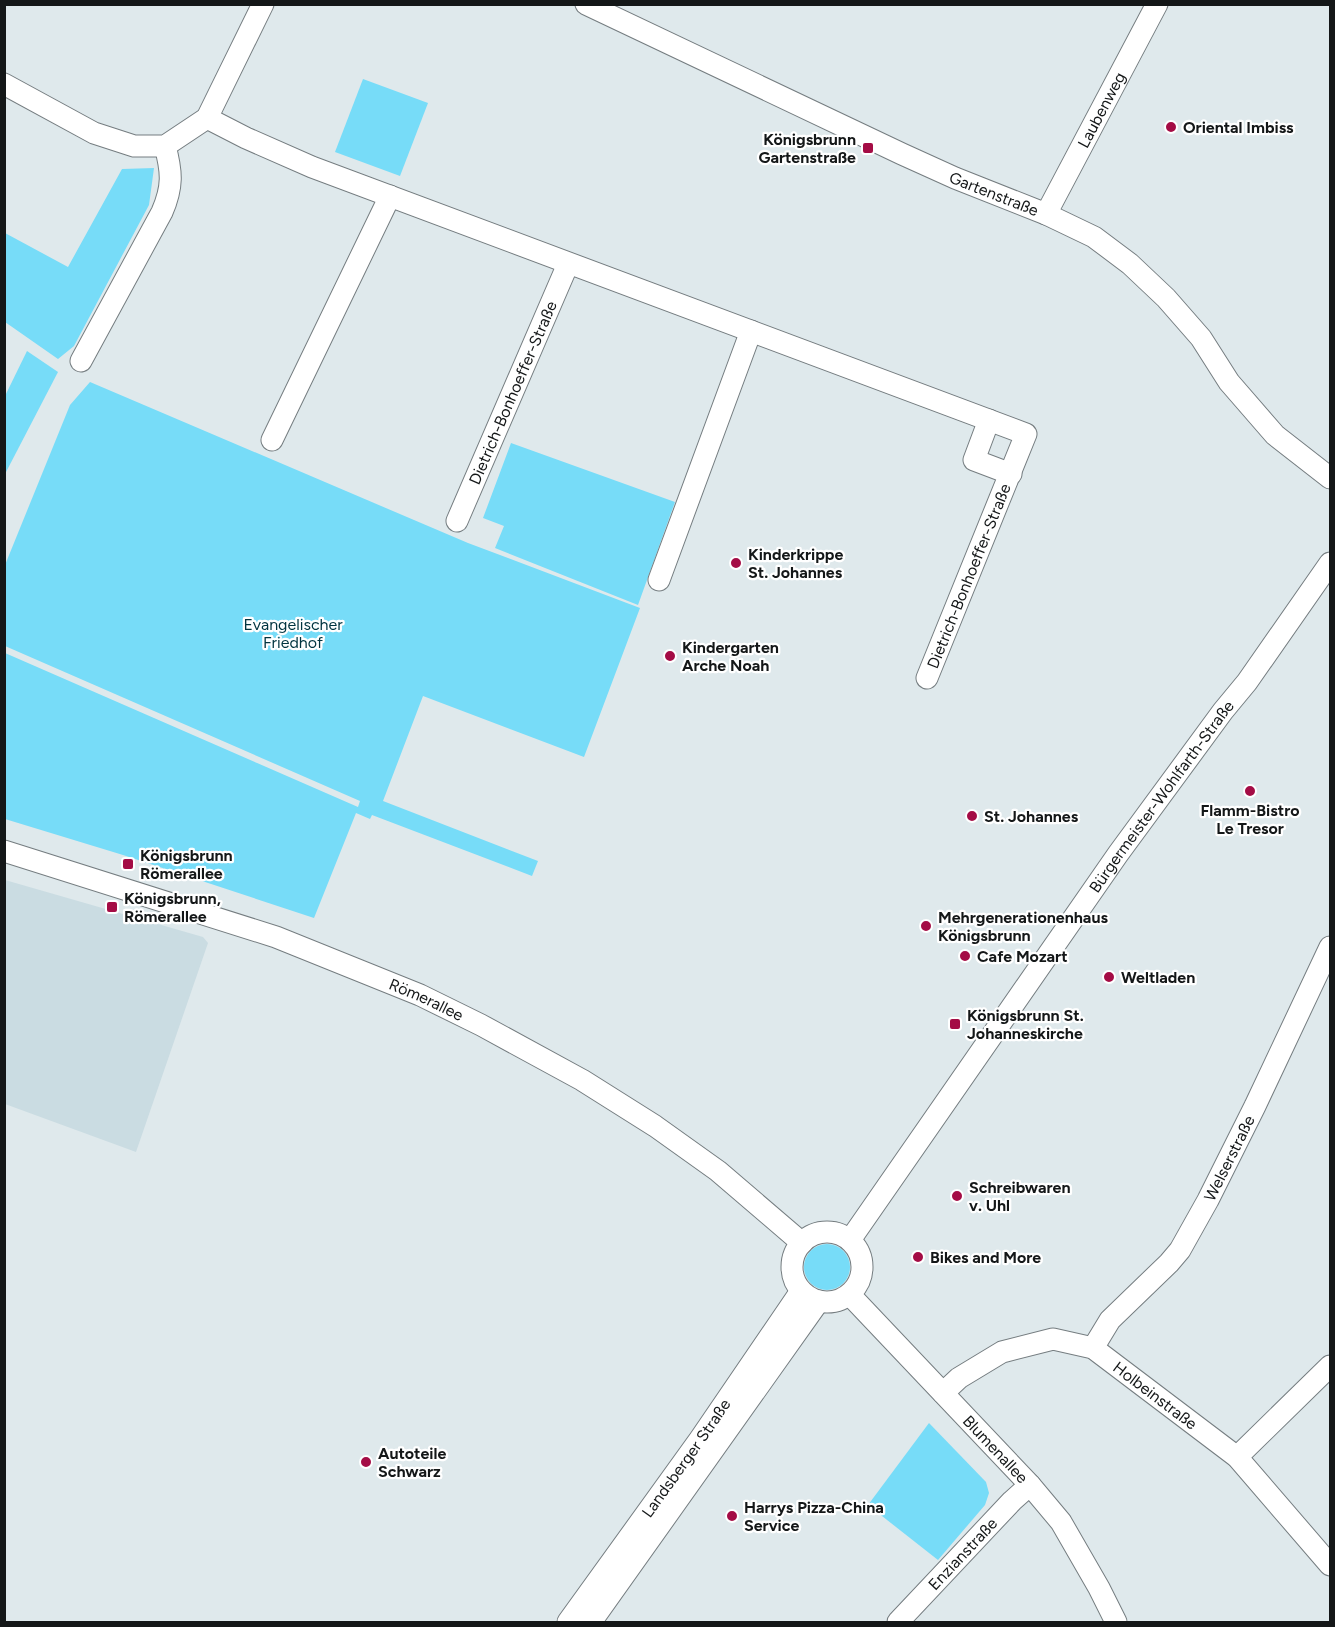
<svg xmlns="http://www.w3.org/2000/svg" width="1335" height="1627" font-family="Figtree,sans-serif">
<style>
.built{fill:#cadce2}
.green{fill:#77dcf8}
.lines{fill:none;stroke-linecap:round;stroke-linejoin:round}
.minor-casing{stroke:#757d80;stroke-width:23}
.minor{stroke:#fff;stroke-width:21}
.poi-dot{fill:#a40c45;stroke:#fff;stroke-width:2}
.labels{text-anchor:middle;dominant-baseline:central;stroke-width:4.5;stroke-linejoin:round;paint-order:stroke}
.street-label{font-size:16px;fill:#141718;stroke:#fff}
.poi-label{font-size:16px;font-weight:bold;fill:#141718;stroke:#fff;text-anchor:start}
.park-label{font-size:16px;fill:#013440;stroke:#fff}
</style>
<rect width="100%" height="100%" fill="#dfe9ec"/>
<!-- built -->
<polygon class="built" points="5,880 203,937 208,943 136,1152 5,1104"/>
<!-- green -->
<g class="green">
<polygon points="363,79 428,103 400,176 335,152"/>
<polygon points="154,168 149,205 74,346 58,359 5,322 5,233 68,267 122,169"/>
<polygon points="27,351 58,372 5,474 5,396"/>
<polygon points="90,382 468,543 640,608 584,757 423,696 383,801 538,861 532,876 372,815 370,819 356,813 314,918 123,855 5,819 5,653 358,807 360,801 5,646 5,565 70,405"/>
<polygon points="511,443 675,502 638,605 495,548 504,526 483,518"/>
<circle cx="827" cy="1267" r="23"/>
<polygon points="929,1423 986,1482 989,1493 985,1505 938,1560 868,1505"/>
</g>
<g class="lines">
<defs>
<g id="minor">
<path id="s1" d="M586,4l316,150 53,24 91,36 48,23 36,27 36,34 35,40 28,44 46,53 55,43"/>
<polyline points="4,84 94,133 134,146 165,146 207,118 263,4"/>
<polyline points="207,118 246,138 312,167 1026,434 927,678"/>
<path id="s2" d="M1046,214l111,-210"/>
<path d="M81,361l81,-149c11,-25 10,-40 3,-66"/>
<polyline points="989,420 974,460 1011,474"/>
<polyline points="272,440 390,196"/>
<path id="s3" d="M457,521l111,-257"/>
<polyline points="659,580 751,331"/>
<path id="s4" d="M4,851l272,86 144,58 61,30 101,55 73,46 63,45 84,72"/>
<circle cx="827" cy="1267" r="35"/>
<path id="s5" d="M850,1240l268,-386 105,-143 24,-29 83,-119"/>
<path id="s6" d="M850,1295l180,190 31,37 38,66 17,34"/>
<path id="s7" d="M1093,1348l17,-28 59,-57 11,-13 28,-50 47,-94 75,-159"/>
<path id="s8" d="M943,1393l16,-15 43,-26 51,-13 40,9 144,109 93,108"/>
<polyline points="1237,1457 1330,1366"/>
<path id="s9" d="M568,1622l132,-183 101,-148"/>
<polyline points="591,1622 819,1301"/>
<path id="s10" d="M898,1622l114,-121 18,-16"/>
</g>
</defs>
<!-- minor casing -->
<use href="#minor" class="minor-casing"/>
<!-- minor -->
<use href="#minor" class="minor"/>
</g>
<!-- markers -->
<g class="poi-dot">
<circle cx="1171" cy="127" r="6"/>
<rect x="862" y="142" width="12" height="12" rx="3"/>
<circle cx="736" cy="563" r="6"/>
<circle cx="670" cy="656" r="6"/>
<circle cx="1250" cy="791" r="6"/>
<circle cx="972" cy="816" r="6"/>
<rect x="122" y="858" width="12" height="12" rx="3"/>
<rect x="106" y="901" width="12" height="12" rx="3"/>
<circle cx="926" cy="926" r="6"/>
<circle cx="965" cy="956" r="6"/>
<circle cx="1109" cy="977" r="6"/>
<rect x="949" y="1018" width="12" height="12" rx="3"/>
<circle cx="957" cy="1196" r="6"/>
<circle cx="918" cy="1257" r="6"/>
<circle cx="366" cy="1462" r="6"/>
<circle cx="732" cy="1516" r="6"/>
</g>
<g class="labels">
<!-- street labels -->
<g class="street-label">
<text stroke="none"><textPath href="#s2" startOffset="118">Laubenweg</textPath></text>
<text stroke="none"><textPath href="#s1" startOffset="450">Gartenstraße</textPath></text>
<text stroke="none"><textPath href="#s3" startOffset="140">Dietrich-Bonhoeffer-Straße</textPath></text>
<text transform="translate(969 576) rotate(-68)">Dietrich-Bonhoeffer-Straße</text>
<text stroke="none"><textPath href="#s5" startOffset="542">Bürgermeister-Wohlfarth-Straße</textPath></text>
<text stroke="none"><textPath href="#s4" startOffset="448">Römerallee</textPath></text>
<text stroke="none"><textPath href="#s7" startOffset="236">Welserstraße</textPath></text>
<text stroke="none"><textPath href="#s8" startOffset="244">Holbeinstraße</textPath></text>
<text stroke="none"><textPath href="#s6" startOffset="212">Blumenallee</textPath></text>
<text stroke="none"><textPath href="#s9" startOffset="202">Landsberger Straße</textPath></text>
<text stroke="none"><textPath href="#s10" startOffset="94">Enzianstraße</textPath></text>
</g>
<!-- poi labels -->
<g class="poi-label">
<text x="1183" y="127">Oriental Imbiss</text>
<text x="856" y="139" text-anchor="end">Königsbrunn<tspan x="856" dy="18">Gartenstraße</tspan></text>
<text x="748" y="554">Kinderkrippe<tspan x="748" dy="18">St. Johannes</tspan></text>
<text x="682" y="647">Kindergarten<tspan x="682" dy="18">Arche Noah</tspan></text>
<text x="1250" y="810" text-anchor="middle">Flamm-Bistro<tspan x="1250" dy="18">Le Tresor</tspan></text>
<text x="984" y="816">St. Johannes</text>
<text x="140" y="855">Königsbrunn<tspan x="140" dy="18">Römerallee</tspan></text>
<text x="124" y="898">Königsbrunn,<tspan x="124" dy="18">Römerallee</tspan></text>
<text x="938" y="917">Mehrgenerationenhaus<tspan x="938" dy="18">Königsbrunn</tspan></text>
<text x="977" y="956">Cafe Mozart</text>
<text x="1121" y="977">Weltladen</text>
<text x="967" y="1015">Königsbrunn St.<tspan x="967" dy="18">Johanneskirche</tspan></text>
<text x="969" y="1187">Schreibwaren<tspan x="969" dy="18">v. Uhl</tspan></text>
<text x="930" y="1257">Bikes and More</text>
<text x="378" y="1453">Autoteile<tspan x="378" dy="18">Schwarz</tspan></text>
<text x="744" y="1507">Harrys Pizza-China<tspan x="744" dy="18">Service</tspan></text>
</g>
<!-- park labels -->
<g class="park-label">
<text x="293" y="624">Evangelischer<tspan x="293" dy="18">Friedhof</tspan></text>
</g>
</g>
<!-- border -->
<rect width="1335" height="1627" fill="none" stroke="#141718" stroke-width="12"/>
</svg>
